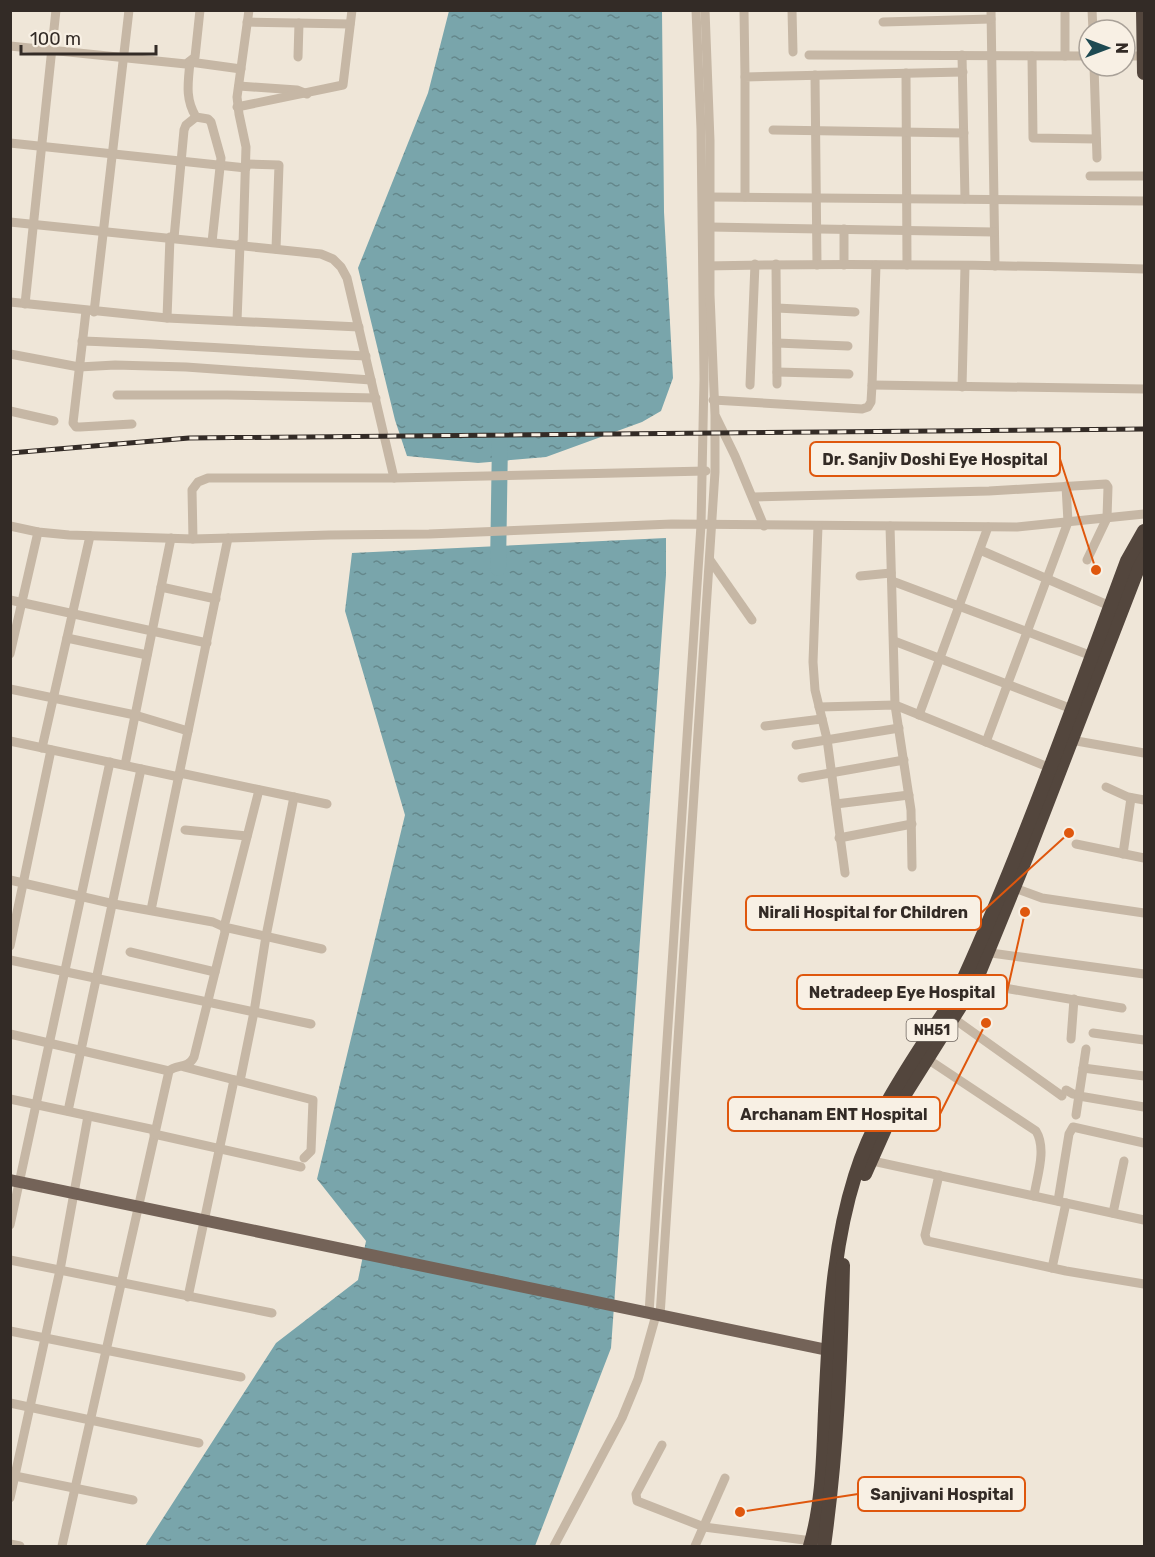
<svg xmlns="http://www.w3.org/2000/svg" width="1155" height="1557" font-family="Rubik,sans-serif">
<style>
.water{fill:url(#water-ripples)}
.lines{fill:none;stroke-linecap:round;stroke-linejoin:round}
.river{stroke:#79a5ab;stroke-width:16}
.minor{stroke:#c6b7a5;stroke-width:9}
.major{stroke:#746358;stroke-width:12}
.highway{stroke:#53463d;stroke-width:14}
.rail-casing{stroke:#332b26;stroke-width:5}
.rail{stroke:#f8f0e4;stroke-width:3;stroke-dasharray:9;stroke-linecap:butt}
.labels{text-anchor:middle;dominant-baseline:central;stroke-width:4.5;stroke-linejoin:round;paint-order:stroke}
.shield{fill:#f8f0e4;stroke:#6e665f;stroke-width:1.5}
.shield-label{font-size:14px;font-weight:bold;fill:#332b26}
.leader{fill:none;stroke:#df570d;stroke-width:2}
.callout-dot{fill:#df570d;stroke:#f8f0e4;stroke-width:2}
.callout{fill:#f8f0e4;stroke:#df570d;stroke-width:2}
.callout-label{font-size:16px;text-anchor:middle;font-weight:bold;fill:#332b26}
</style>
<defs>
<pattern id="water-ripples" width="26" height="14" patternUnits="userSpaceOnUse" patternTransform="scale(1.5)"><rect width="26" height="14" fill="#79a5ab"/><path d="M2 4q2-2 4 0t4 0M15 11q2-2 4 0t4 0" fill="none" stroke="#64878b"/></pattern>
</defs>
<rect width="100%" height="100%" fill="#efe6d8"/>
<!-- water -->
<g class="water">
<polygon points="449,11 662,11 664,212 673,378 661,411 642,422 546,457 478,463 407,456 395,420 358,268 428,93"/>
<polygon points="666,538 666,575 611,1348 535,1546 145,1546 276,1343 358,1280 366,1241 317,1179 405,815 345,611 352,553"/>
</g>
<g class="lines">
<!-- river -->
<polyline class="river" points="498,568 500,440"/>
<!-- minor -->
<g class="minor">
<polyline points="744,10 745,77"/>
<polyline points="792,10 793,52"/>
<polyline points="991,10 995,266"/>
<polyline points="1065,10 1065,56"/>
<polyline points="1092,10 1093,30"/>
<polyline points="247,22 350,24"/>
<polyline points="883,22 991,19"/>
<polyline points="10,46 186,64 195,57 200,10"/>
<polyline points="809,55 1089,56"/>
<polyline points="962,55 965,199"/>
<polyline points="1032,56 1033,138 1096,139"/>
<polyline points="1125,56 1144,56"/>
<polyline points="298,57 299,23"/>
<polyline points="1094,66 1097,158"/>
<polyline points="906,73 907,265"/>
<polyline points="815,75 817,265"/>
<polyline points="239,86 297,90 307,94"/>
<polyline points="237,107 343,85 352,10"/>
<polyline points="773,130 964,133"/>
<polyline points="10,143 246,168"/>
<polyline points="246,164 279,165 276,249"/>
<polyline points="1090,176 1144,176"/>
<polyline points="710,197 1144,201"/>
<polyline points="745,197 745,77 963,72"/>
<polyline points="10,222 321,254 333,259 341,267 347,278 394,478"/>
<polyline points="710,227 994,232"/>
<polyline points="844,229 844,265"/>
<polyline points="174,238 184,130 186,125 196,117"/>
<path d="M212,242l9,-84 -10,-36 -3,-3 -12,-2c-11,-18 -8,-34 -6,-55l51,7"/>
<polyline points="243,245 246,147 239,114 237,97 249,10"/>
<polyline points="776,264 777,384"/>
<path d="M705,266c146,-3 293,-1 439,3"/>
<polyline points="10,302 167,318 359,327"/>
<polyline points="25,304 56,10"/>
<polyline points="777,308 855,312"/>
<polyline points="86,311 73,423 76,427 80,427 132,424"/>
<polyline points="94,312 129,10"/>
<polyline points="167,318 170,237"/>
<polyline points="237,321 240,244"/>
<path d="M82,341c95,3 189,11 284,15"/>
<polyline points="777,343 848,346"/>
<polyline points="10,354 79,367 115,365 186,367 371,380"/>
<polyline points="777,372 849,374"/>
<polyline points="750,385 755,264"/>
<polyline points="872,385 1144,389"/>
<polyline points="962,387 965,266"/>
<polyline points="117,395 227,395 376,398"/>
<polyline points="713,400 862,409 868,407 871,402 872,385 876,265"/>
<polyline points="10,411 54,421"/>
<polyline points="716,417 735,456 764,526"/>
<polyline points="753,497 989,491 1106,484 1108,487 1107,518 1087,560"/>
<polyline points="10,526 38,532 69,535 193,539 329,535 429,534 672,524 1017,527 1144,514"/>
<polyline points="818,526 813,662 815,690 827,739 845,873"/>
<polyline points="890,526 895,705 911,810 912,867"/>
<polyline points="193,539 192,490 198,482 208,478 394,478 706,471"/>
<polyline points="980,550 1110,606"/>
<polyline points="710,560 752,620"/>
<polyline points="860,576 891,573"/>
<polyline points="892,581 1092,656"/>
<polyline points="161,587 216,599"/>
<polyline points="10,600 207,643"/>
<polyline points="67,638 147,655"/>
<polyline points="894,641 1072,709"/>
<polyline points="10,654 38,532"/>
<polyline points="10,689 135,715 188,731"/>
<polyline points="819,707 895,705 1053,769"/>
<polyline points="919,715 988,527"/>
<polyline points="765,726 822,719"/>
<polyline points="1071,740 1144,753"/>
<polyline points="10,741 179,777"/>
<polyline points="986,742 1068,522 1066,486"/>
<polyline points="796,745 899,728"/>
<polyline points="42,748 90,536"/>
<polyline points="125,765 171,538"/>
<polyline points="180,773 327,804"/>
<polyline points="802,778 904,760"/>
<polyline points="1106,787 1128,797 1144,800"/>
<polyline points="259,790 224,927 322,949"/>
<polyline points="836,804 909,795"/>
<polyline points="185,830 247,836"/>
<polyline points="839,838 912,824"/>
<polyline points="1076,844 1144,858"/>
<polyline points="1123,854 1131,798"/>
<path d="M10,880l104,24 99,18 11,5 1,5 -31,125c-6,12 -17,7 -25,14l-107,475"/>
<polyline points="1009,886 1042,898 1144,913"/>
<polyline points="151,910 228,538"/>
<polyline points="10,946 51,750"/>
<polyline points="130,952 215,972"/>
<polyline points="984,952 1144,974"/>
<polyline points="10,960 311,1024"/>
<polyline points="975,983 1122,1008"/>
<polyline points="953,1018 1062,1096"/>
<polyline points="1093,1033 1144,1040"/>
<polyline points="10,1034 169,1071"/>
<polyline points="1071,1039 1074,999"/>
<path d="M926,1058l110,73c11,18 1,45 -2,65"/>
<polyline points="184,1067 313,1100 311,1151 304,1158"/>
<polyline points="1083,1068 1144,1076"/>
<polyline points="240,1081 254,1012 266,936 294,797"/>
<polyline points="1066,1090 1073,1094 1079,1095"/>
<polyline points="1079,1096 1144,1107"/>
<polyline points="10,1099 155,1130"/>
<polyline points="68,1111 141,769"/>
<polyline points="1076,1115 1086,1049"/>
<polyline points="154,1134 301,1167"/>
<polyline points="868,1160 1144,1220"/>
<polyline points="939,1175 925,1235 927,1241 1066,1271 1144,1284"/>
<polyline points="1058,1201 1069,1134 1073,1127 1144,1143"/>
<polyline points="1113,1213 1124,1161"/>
<polyline points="10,1225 110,762"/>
<polyline points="10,1260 272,1313"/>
<polyline points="1052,1268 1066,1203"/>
<polyline points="188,1297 234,1080"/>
<polyline points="649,1313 701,525 704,379 701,129 696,10"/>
<polyline points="660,1316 715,472 715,415 710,295 710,141 705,10"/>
<polyline points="10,1331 241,1377"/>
<polyline points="10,1403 199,1443"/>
<polyline points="662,1445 636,1494 637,1501 704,1527 812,1541"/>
<polyline points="10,1475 133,1500"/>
<polyline points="10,1498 60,1270 88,1116"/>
<polyline points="10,1544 20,1546"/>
<polyline points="554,1546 622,1418 638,1379 656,1315"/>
<polyline points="695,1546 725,1478"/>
</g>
<!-- major -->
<polyline class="major" points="10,1180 837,1352"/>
<!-- highway -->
<g class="highway">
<polyline points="1143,10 1144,73"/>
<polyline points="865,1174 890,1118 975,983 1026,858 1139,566 1142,553 1143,535"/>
<path d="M810,1546c13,-44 13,-90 15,-135 4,-79 6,-159 30,-235 15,-49 42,-92 70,-135 13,-20 29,-41 39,-63 61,-136 111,-277 163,-417l17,-30"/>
<path d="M824,1546c13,-93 17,-187 19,-281"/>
</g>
<defs>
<polyline id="rail" points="10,453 189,438 1144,429"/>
</defs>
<!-- rail casing -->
<use href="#rail" class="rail-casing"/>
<!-- rail -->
<use href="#rail" class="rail"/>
</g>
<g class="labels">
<!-- shield labels -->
<rect class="shield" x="906.5" y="1019" width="51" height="22" rx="4.5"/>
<g class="shield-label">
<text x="932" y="1030">NH51</text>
</g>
</g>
<!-- callouts -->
<path class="leader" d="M1096 570L1060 459M1069 833L981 913M1025 912L1007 992M986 1023L940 1114M740 1512L858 1494"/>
<g class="callout-dot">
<circle cx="1096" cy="570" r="6"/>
<circle cx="1069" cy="833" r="6"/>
<circle cx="1025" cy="912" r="6"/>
<circle cx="986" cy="1023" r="6"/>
<circle cx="740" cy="1512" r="6"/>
</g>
<g class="callout">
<rect x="810" y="442" width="250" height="34" rx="6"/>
<rect x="746" y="896" width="235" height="34" rx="6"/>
<rect x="797" y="975" width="210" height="34" rx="6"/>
<rect x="728" y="1097" width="212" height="34" rx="6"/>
<rect x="858" y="1477" width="167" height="34" rx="6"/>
</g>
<g class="callout-label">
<text x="935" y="465">Dr. Sanjiv Doshi Eye Hospital</text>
<text x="863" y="918">Nirali Hospital for Children</text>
<text x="902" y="998">Netradeep Eye Hospital</text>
<text x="834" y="1120">Archanam ENT Hospital</text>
<text x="942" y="1500">Sanjivani Hospital</text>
</g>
<!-- border -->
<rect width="1155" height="1557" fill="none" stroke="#332b26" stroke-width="24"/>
<!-- north arrow -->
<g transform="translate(1107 48) rotate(90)"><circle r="28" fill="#f8f0e4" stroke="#a9a198" stroke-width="1.5"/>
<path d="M0-4.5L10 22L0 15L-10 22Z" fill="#1e4a52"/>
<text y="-9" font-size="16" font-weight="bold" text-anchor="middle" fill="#332b26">N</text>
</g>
<!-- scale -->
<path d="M21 45v9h135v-9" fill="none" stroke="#332b26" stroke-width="3"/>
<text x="30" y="45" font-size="18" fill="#332b26" stroke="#f8f0e4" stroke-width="4.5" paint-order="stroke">100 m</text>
</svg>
